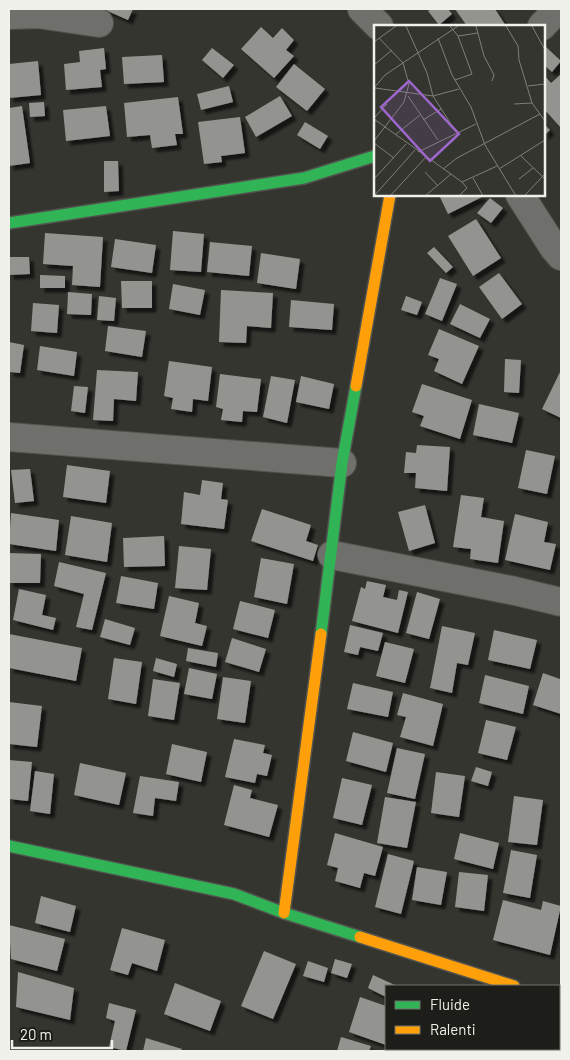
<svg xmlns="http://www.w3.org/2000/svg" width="570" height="1060" font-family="Barlow,sans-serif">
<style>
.building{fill:#93948f;filter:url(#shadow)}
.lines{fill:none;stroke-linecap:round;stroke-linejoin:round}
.street-casing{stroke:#52534e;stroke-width:30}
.fast-casing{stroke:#52534e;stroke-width:14}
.slow-casing{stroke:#52534e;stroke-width:14}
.street{stroke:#6f706b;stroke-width:28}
.fast{stroke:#30b455;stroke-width:11}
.slow{stroke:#ff9f0a;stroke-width:11}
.inset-road{fill:none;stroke:#7f807a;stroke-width:1}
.view{fill:#9e67cc;fill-opacity:0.15;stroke:#9e67cc;stroke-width:2.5}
.inset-edge{fill:none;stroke:#f0f1ea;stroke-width:2.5}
</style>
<defs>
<filter id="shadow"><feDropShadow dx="4.5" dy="4.5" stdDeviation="1" flood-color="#0009"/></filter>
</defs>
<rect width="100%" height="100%" fill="#34352f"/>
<!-- building -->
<g class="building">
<polygon points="103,9 133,9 128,20"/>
<polygon points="431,9 448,9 452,14 439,25 428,11"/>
<polygon points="455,9 495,9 506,26 467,26"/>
<polygon points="261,27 273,38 282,28 294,40 286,50 294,56 274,78 241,49"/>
<polygon points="546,47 561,61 552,72 544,65 544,49"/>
<polygon points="104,48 106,69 100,70 102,87 66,90 64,64 80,62 79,51"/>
<polygon points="212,48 234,65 223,78 202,60"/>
<polygon points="162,55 164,82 124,84 122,57"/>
<polygon points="38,61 41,95 9,98 9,64"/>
<polygon points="294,64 325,89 307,111 276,87"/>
<polygon points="544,75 551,83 560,75 561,76 561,128 544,109"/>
<polygon points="229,86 233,102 201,110 197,94"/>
<polygon points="280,96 292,116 256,137 245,117"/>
<polygon points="178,97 183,134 175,134 177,145 152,148 150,135 127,137 124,103"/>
<polygon points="44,102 45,116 30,117 29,103"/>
<polygon points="22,106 30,163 9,166 9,108"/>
<polygon points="106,106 110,136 66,141 63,110"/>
<polygon points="240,117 245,153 221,156 222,162 204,164 198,122"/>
<polygon points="305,122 328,136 320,149 297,135"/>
<polygon points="544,124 550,130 544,136"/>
<polygon points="104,161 118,161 119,191 104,192"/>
<polygon points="439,195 481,195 482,197 448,214"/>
<polygon points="490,198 503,208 491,223 477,213"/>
<polygon points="476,219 501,258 473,276 448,236"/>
<polygon points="173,231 204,234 201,272 170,270"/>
<polygon points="45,233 103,237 100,287 72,285 73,266 43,264"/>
<polygon points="115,239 156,245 152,273 111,267"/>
<polygon points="210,242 252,246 249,276 207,272"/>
<polygon points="434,247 453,267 446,273 427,253"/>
<polygon points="261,253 300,259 296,289 257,283"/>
<polygon points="9,257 29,257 30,274 9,275"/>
<polygon points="499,273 522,304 502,319 479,287"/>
<polygon points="40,275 65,276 65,288 40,288"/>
<polygon points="440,278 457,284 442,321 425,314"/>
<polygon points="121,281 152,281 152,308 122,308"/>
<polygon points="173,284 205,290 200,315 169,309"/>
<polygon points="221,290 273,293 271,328 247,326 246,343 219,342"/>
<polygon points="68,292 92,294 91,315 67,314"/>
<polygon points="99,296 116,298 114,321 97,320"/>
<polygon points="406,296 422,302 417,315 401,310"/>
<polygon points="291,300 334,304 332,330 289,327"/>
<polygon points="33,303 59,305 57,333 31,331"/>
<polygon points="460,304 490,319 480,338 450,324"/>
<polygon points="108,326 146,331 142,357 105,351"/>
<polygon points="439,329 479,346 462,384 434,371 439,359 428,355"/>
<polygon points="9,342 24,345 20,373 9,372"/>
<polygon points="40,346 77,352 74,376 37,370"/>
<polygon points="505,359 521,360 519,393 504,392"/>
<polygon points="169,361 212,367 208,401 193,399 192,412 171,409 173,398 164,396"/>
<polygon points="97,370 138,372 136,401 114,399 113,421 93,420"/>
<polygon points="561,370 561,418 542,409"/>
<polygon points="220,374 261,379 257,412 243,411 242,422 221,420 223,409 216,407"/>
<polygon points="271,376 295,380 287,423 263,417"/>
<polygon points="301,376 334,384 329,409 296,402"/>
<polygon points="422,384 472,400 460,439 420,426 424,416 412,412"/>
<polygon points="74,386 88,387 85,413 71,411"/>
<polygon points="479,404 519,413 512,443 473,435"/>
<polygon points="417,445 450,447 447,491 415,488 416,473 404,473 406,452 416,453"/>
<polygon points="526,450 555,456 547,494 518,488"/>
<polygon points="67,465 110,471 106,503 63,497"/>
<polygon points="30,469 34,501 15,503 11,470"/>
<polygon points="202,480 223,483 221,499 228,500 224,529 181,524 184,492 200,495"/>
<polygon points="461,495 484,498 481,517 504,521 498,563 470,559 471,549 453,547"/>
<polygon points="425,505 435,543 409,551 398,512"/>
<polygon points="262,509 311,525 306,541 318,545 313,561 251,541"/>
<polygon points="11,513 59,520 56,551 9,544"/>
<polygon points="515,514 548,522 544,542 556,544 550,570 505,560"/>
<polygon points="71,516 112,523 107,562 65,555"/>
<polygon points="164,536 165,566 124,567 123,538"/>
<polygon points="179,546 211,549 207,590 175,588"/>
<polygon points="9,553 41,554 40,583 9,583"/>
<polygon points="261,558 294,564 287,604 254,597"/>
<polygon points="59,562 106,573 92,630 76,627 84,594 54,586"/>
<polygon points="121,576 158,583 154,609 116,603"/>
<polygon points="367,581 386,585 383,597 397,600 399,590 408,592 398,633 352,621 361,587 365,589"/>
<polygon points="19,589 46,595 42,615 56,618 53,630 13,620"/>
<polygon points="417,592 440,599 429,639 406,633"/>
<polygon points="169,596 199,603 195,623 207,626 202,646 160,636"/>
<polygon points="240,601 275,610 268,638 233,629"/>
<polygon points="105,619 135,628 130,645 100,637"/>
<polygon points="350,625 383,633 378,651 360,647 358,655 344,652"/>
<polygon points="442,626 475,633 468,665 457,663 452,693 430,688"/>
<polygon points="494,630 537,640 530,669 488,660"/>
<polygon points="9,634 82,648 76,681 9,668"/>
<polygon points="232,638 266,649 259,672 225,662"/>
<polygon points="385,642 414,649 405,683 376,676"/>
<polygon points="188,648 218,653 216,667 186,661"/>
<polygon points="114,658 142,662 136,704 108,699"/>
<polygon points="156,658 177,664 174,677 153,671"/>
<polygon points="189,668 217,674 212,699 184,694"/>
<polygon points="543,673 560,679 561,675 561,714 533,705"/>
<polygon points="485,675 529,686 523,714 479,703"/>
<polygon points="223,677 251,681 245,723 217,719"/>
<polygon points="153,679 180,683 174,720 148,716"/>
<polygon points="353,683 393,692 388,717 347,709"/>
<polygon points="403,693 443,704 433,746 400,737 406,717 397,715"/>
<polygon points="9,702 42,706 37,747 9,744"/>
<polygon points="486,720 516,727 507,760 478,753"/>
<polygon points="353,732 393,743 386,772 346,761"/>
<polygon points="234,739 265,745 263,753 272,755 267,776 257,774 255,783 225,777"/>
<polygon points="172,744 207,752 201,782 166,774"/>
<polygon points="397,748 425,754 415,799 387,793"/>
<polygon points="9,760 32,762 28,801 9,799"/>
<polygon points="80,763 126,773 119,805 74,795"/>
<polygon points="476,767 492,772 488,786 471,781"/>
<polygon points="35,771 54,774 50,814 30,811"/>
<polygon points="436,772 465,776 459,817 431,813"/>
<polygon points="140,776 179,782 176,801 155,798 153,816 133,813"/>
<polygon points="342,778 372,785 362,825 333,818"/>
<polygon points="234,785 252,790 250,798 278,805 269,837 224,825"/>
<polygon points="514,796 543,800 537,845 508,842"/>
<polygon points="385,797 416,802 407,848 377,843"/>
<polygon points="335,833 383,847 375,876 364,873 360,888 335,881 338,868 327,865"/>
<polygon points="460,833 499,843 493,869 454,859"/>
<polygon points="511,850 537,855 530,898 503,893"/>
<polygon points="388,854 414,861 401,914 375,907"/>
<polygon points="417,867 447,872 441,905 412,900"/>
<polygon points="459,872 488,875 484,911 455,907"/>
<polygon points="41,896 76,906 70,932 35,923"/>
<polygon points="503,900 541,910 543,901 561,906 550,955 493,940"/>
<polygon points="9,925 65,939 57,971 11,959"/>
<polygon points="122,928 165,940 157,971 132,963 128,975 110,970"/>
<polygon points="264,951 296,964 273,1019 241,1006"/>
<polygon points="335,959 352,964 347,978 331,973"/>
<polygon points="308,961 328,968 324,982 303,976"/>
<polygon points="18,972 74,988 70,1020 16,1007"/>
<polygon points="373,975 397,986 386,986 386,997 368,988"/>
<polygon points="175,983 221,1001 210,1031 164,1014"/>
<polygon points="360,997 386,1006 386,1045 349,1032"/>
<polygon points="109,1003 136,1010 126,1051 109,1047 115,1021 106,1018"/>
<polygon points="341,1037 371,1046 369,1051 337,1051"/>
<polygon points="146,1038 182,1049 181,1051 143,1051"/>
<polygon points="404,1049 456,1049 455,1051 403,1051"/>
</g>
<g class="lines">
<defs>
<g id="street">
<polyline points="362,9 379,26"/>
<polyline points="9,15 38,14 99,23"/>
<polyline points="542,26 558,9"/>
<polyline points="520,195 554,248 561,256"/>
<polyline points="9,437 342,463"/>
<polyline points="332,555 515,591 561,602"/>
<polyline points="559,1000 561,1001"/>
</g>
<g id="fast">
<polyline points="9,223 304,178 375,156"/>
<polyline points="321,634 342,463 356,386"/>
<polyline points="9,846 234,894 284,913 360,937"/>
</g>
<g id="slow">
<polyline points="356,386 390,195"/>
<polyline points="284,913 321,634"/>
<polyline points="360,937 514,986"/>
</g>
</defs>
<!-- street casing -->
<use href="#street" class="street-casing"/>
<!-- fast casing -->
<use href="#fast" class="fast-casing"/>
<!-- slow casing -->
<use href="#slow" class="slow-casing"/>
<!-- street -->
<use href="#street" class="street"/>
<!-- fast -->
<use href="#fast" class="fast"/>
<!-- slow -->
<use href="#slow" class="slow"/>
</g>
<!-- overview -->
<g transform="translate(374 25)">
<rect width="171" height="171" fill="#34352f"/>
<path class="inset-road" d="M32,1l21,47 6,23 23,36M76,1l8,10 14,38 -17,6M102,1l8,30 10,19 -2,6M132,1l12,20 1,14 13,43M158,1l13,24M84,11l20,-3M64,13l14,37 19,32 14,38 31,51M0,17l22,-16M0,40l18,-15M154,61l17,-2M0,63l11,-13 73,-49M1,63l58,8 26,-7M34,71l30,44M140,79l18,-1 13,18M0,93l13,-14M0,94l88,63 35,-16M49,95l18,-11M21,110l25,-20M0,116l30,-39 5,-18 -6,-21 -24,-25M0,118l20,15M44,127l58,-28M146,130l25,24M69,144l14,-11 83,-44M125,144l46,-29M51,147l13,14M99,153l10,18M0,154l32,-35M145,154l14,-11M17,170l35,-38M0,171l41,-46M51,171l26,-22M85,171l8,-8 -5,-6M150,171l21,-22"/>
<path class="view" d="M35,56l50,53 -29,27 -49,-54z"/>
<rect width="171" height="171" class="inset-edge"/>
</g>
<!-- border -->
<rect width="570" height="1060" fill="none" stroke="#f0f1ea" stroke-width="20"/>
<!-- legend -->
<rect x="385" y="985" width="175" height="65" fill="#1d1e19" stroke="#71726d"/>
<rect x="395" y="1001" width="25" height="8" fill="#30b455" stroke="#71726d"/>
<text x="430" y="1010" font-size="15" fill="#f0f1ea">Fluide</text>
<rect x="395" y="1026" width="25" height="8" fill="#ff9f0a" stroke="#71726d"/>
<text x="430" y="1035" font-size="15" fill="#f0f1ea">Ralenti</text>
<!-- scale -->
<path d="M12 1040v8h100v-8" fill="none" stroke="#f0f1ea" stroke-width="2.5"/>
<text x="20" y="1040" font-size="15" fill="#f0f1ea" stroke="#1d1e19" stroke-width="4" paint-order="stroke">20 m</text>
</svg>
